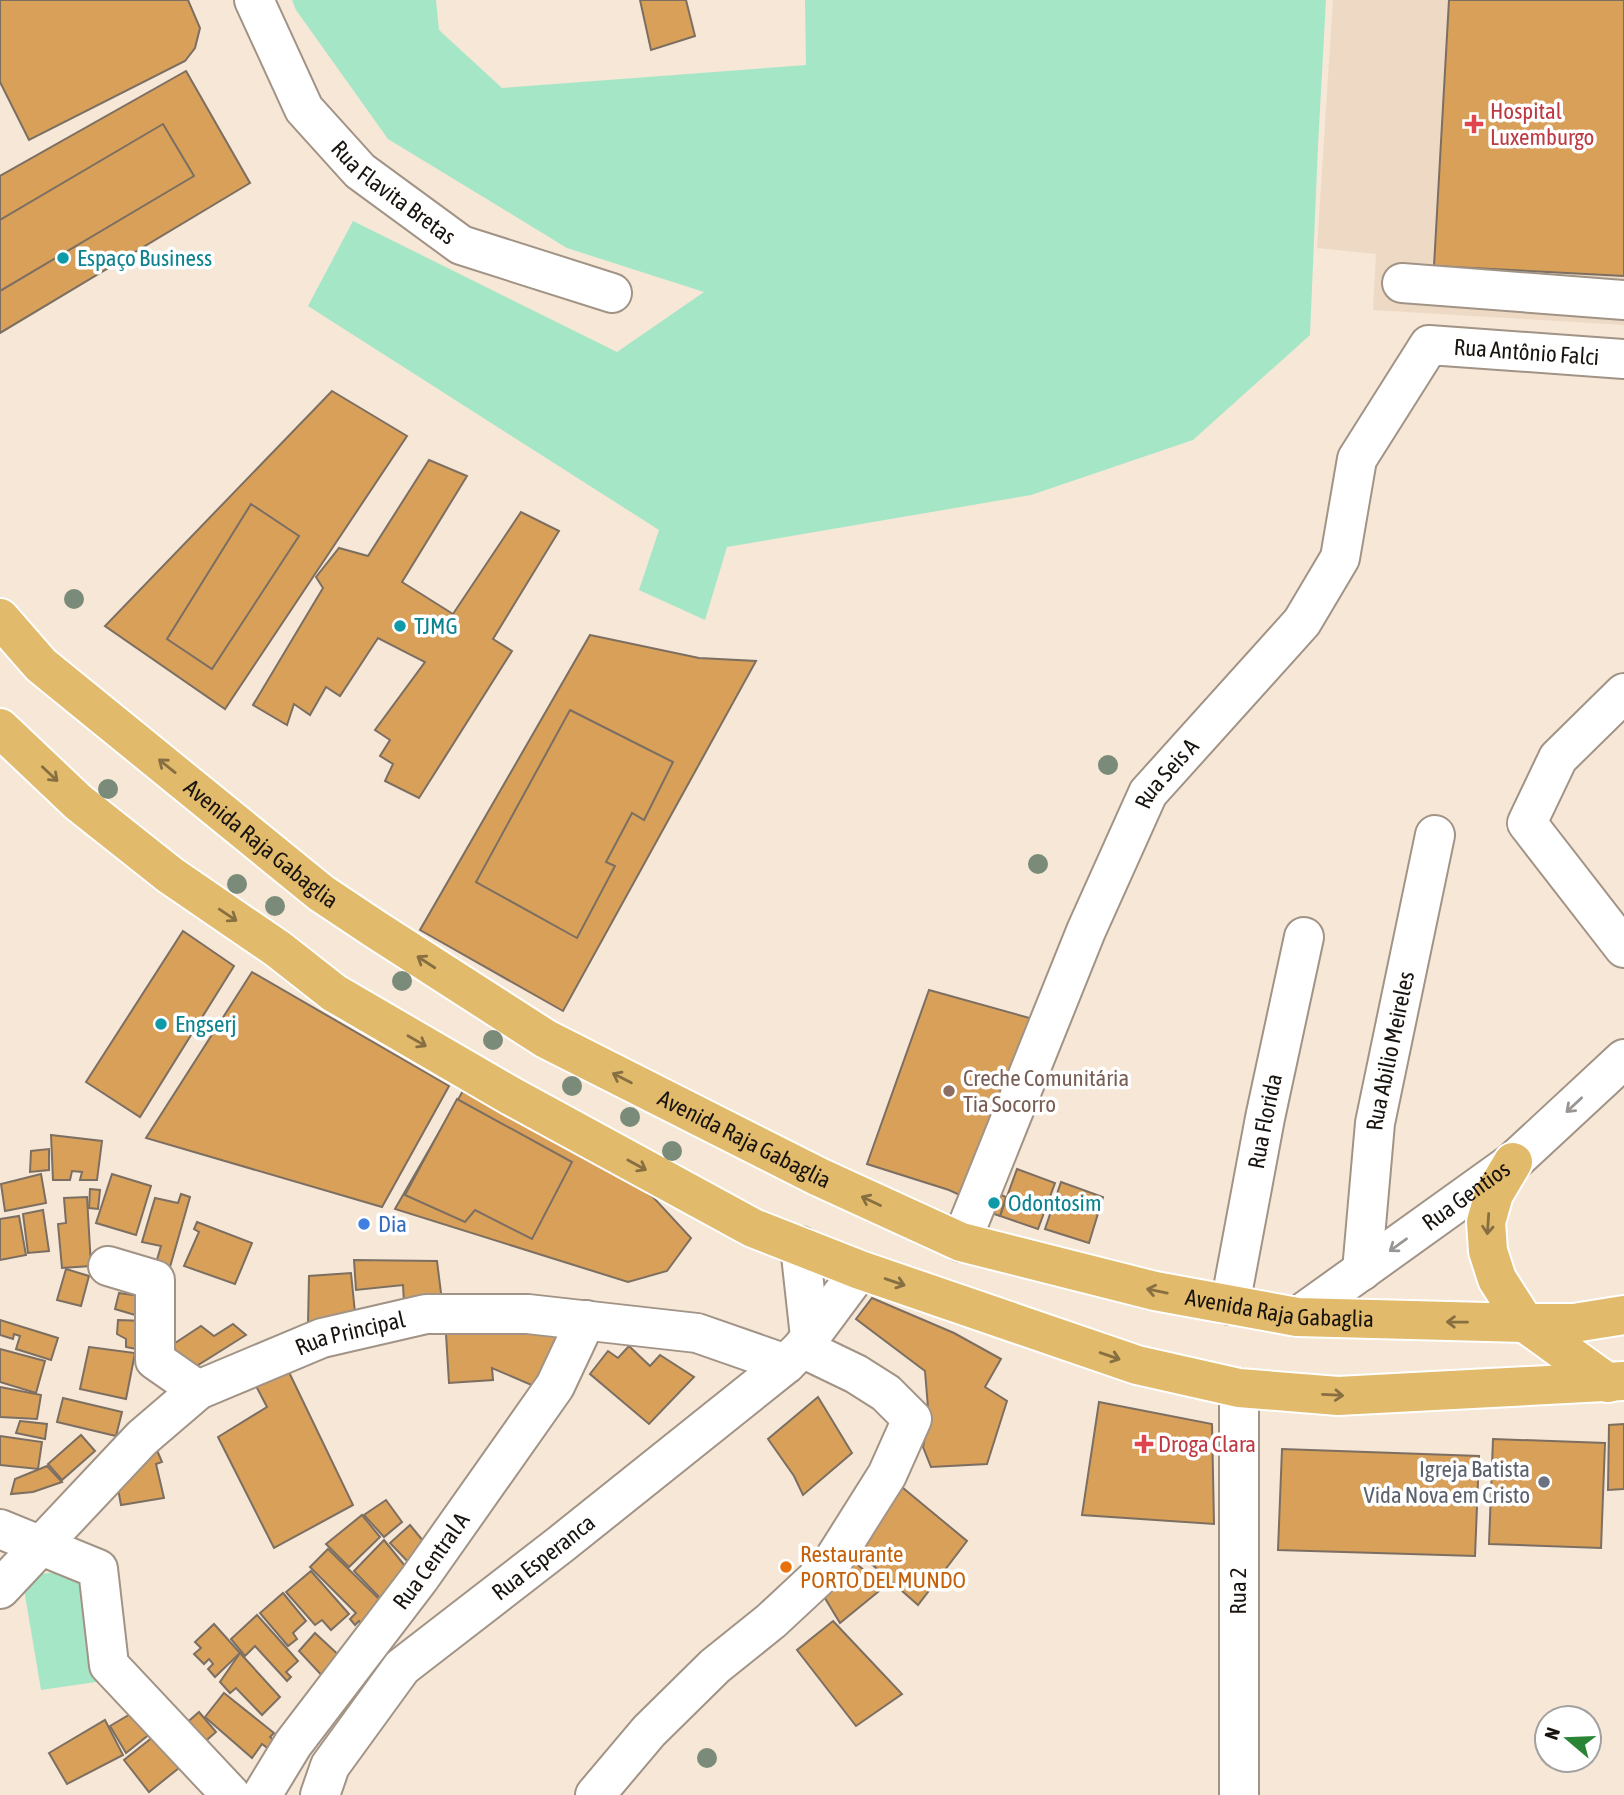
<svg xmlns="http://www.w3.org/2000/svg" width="1624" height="1795" font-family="'Asap Condensed',sans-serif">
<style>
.built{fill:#eedac4}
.green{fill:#a5e6c7}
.building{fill:#d9a05a;stroke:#7c6f61;stroke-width:2}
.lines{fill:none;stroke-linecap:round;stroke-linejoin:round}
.minor-casing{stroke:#a19385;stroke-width:42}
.major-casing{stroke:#fff;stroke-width:42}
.minor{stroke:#fff;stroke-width:38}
.major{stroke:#e1ba6c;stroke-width:38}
.tree{fill:#7a8b7a}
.oneway{stroke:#876f42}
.oneway2{stroke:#989593}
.health-dot{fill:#e0444e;stroke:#fff;stroke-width:2.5}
.culture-dot{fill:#0f9aa8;stroke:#fff;stroke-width:2.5}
.education-dot{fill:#8d6e63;stroke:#fff;stroke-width:2.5}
.shop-dot{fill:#3f7fe0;stroke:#fff;stroke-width:2.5}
.worship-dot{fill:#6b7280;stroke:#fff;stroke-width:2.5}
.food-dot{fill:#e8710a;stroke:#fff;stroke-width:2.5}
.labels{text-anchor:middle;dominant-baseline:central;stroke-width:7;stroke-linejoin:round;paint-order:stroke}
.health-label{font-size:23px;fill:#be3a42;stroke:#fff;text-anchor:start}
.street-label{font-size:23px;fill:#19140f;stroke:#fff}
.culture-label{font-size:23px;fill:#0d838f;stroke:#fff;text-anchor:start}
.education-label{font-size:23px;fill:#785e54;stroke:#fff;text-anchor:start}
.shop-label{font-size:23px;fill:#366cbe;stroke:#fff;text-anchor:start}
.worship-label{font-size:23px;fill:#5b616d;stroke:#fff;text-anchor:end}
.food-label{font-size:23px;fill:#c56008;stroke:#fff;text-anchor:start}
</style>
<rect width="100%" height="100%" fill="#f6e7d7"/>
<!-- built -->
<polygon class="built" points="1333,0 1624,0 1624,325 1373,310 1376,254 1317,248"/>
<!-- green -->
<g class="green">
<polygon points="292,0 436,0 439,30 502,88 806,65 805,0 1326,0 1318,145 1310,335 1193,440 1031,495 727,547 705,620 639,590 659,530 308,306 353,221 617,352 704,292 567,248 388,139 296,10"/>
<polygon points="89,1567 103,1681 41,1690 22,1577"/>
</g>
<!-- building -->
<g class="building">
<polygon points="0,0 188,0 200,28 195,48 185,61 29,140 0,82"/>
<polygon points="640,0 686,0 695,36 651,50"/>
<polygon points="1449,0 1624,0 1624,276 1434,266"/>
<polygon points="186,71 250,183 0,333 0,176"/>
<polygon points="163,124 194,176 0,291 0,220"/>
<polygon points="332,391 407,436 225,709 105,626"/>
<polygon points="429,460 467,476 402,582 453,614 521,512 559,531 493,639 512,651 419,798 385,781 393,764 380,756 390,740 375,730 425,662 378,638 340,696 326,687 310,715 294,704 287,725 253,705 323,588 316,577 339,548 368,556"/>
<polygon points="251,504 299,536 212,669 167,639"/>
<polygon points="590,635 699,658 756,661 563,1011 420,930"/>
<polygon points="570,710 673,762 644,820 632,813 606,862 615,866 577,938 476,882"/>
<polygon points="183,931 234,966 140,1117 86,1082"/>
<polygon points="252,972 449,1086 382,1207 146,1138"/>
<polygon points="929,990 1033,1019 964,1197 949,1190 867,1164"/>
<polygon points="464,1089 613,1170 653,1197 691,1238 667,1271 628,1282 395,1209"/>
<polygon points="457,1099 572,1162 532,1239 475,1210 465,1222 405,1195"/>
<polygon points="51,1135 102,1141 97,1180 80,1180 82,1172 72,1171 70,1180 53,1180"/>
<polygon points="49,1149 49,1170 30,1172 31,1151"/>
<polygon points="1017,1169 1055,1183 1038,1229 1000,1216"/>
<polygon points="41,1174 46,1203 5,1211 1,1184"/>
<polygon points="112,1174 151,1186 136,1235 96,1223"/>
<polygon points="1061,1182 1103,1197 1089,1243 1045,1229"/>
<polygon points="90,1189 100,1190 98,1209 89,1208"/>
<polygon points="990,1190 1006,1197 1000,1216 982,1210"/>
<polygon points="181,1194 190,1197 170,1267 156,1263 161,1246 142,1242 155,1198 178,1203"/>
<polygon points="87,1197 91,1266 62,1268 58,1224 66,1223 64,1198"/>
<polygon points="43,1210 49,1251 28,1253 23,1214"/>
<polygon points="19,1216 26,1255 0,1260 0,1219"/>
<polygon points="197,1222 252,1243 235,1284 184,1266 199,1232 194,1229"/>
<polygon points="354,1260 437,1261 442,1301 404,1302 403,1285 356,1290"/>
<polygon points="66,1269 89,1276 81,1306 57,1300"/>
<polygon points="351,1273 356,1323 308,1324 309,1276"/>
<polygon points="119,1293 147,1297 145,1318 115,1309"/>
<polygon points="872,1298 954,1333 1001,1359 985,1387 1007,1401 987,1464 931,1467 923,1447 929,1420 925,1371 856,1319"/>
<polygon points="0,1320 58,1338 51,1360 16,1349 20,1336 14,1334 13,1339 0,1335"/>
<polygon points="118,1320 145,1321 141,1350 126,1347 126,1339 117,1334"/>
<polygon points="233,1324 246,1335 187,1372 172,1345 201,1326 214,1336"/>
<polygon points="540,1329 564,1339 543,1390 492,1368 493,1380 449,1383 446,1334"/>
<polygon points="629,1346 650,1366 660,1355 694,1377 649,1424 590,1374 608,1351 618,1358"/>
<polygon points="89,1347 135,1353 126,1399 80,1389"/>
<polygon points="0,1349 45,1361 36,1393 0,1382"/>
<polygon points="286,1366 353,1505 274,1548 218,1437 267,1407 254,1382"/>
<polygon points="0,1387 41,1395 37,1419 0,1417"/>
<polygon points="818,1397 852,1453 803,1495 794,1476 768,1439"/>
<polygon points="63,1398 122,1412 116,1436 57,1422"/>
<polygon points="1099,1402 1212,1424 1214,1524 1082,1515"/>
<polygon points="20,1421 47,1424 45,1439 16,1433"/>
<polygon points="1624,1424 1624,1489 1608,1490 1609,1425"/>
<polygon points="81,1435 95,1451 62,1480 48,1464"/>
<polygon points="0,1436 42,1442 38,1469 0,1465"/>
<polygon points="1493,1439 1605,1443 1601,1548 1489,1544"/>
<polygon points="156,1448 162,1462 156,1464 164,1498 121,1505 115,1472"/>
<polygon points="1282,1449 1479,1456 1475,1556 1278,1550"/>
<polygon points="47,1466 62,1482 33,1492 11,1494 15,1479"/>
<polygon points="897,1483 967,1541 918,1605 850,1545"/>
<polygon points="386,1500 402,1522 384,1537 364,1515"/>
<polygon points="362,1515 380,1537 349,1567 326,1544"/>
<polygon points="410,1525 429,1548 412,1566 390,1543"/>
<polygon points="384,1540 409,1571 382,1600 354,1571"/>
<polygon points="328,1549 380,1600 371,1610 378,1618 366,1629 359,1621 355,1625 350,1619 356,1613 310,1567"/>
<polygon points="852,1560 884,1587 840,1623 817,1585"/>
<polygon points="311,1571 349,1614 331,1630 322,1620 315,1625 286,1592"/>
<polygon points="283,1593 306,1621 293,1633 297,1639 288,1646 260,1613"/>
<polygon points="257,1615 298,1661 286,1672 291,1677 287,1681 255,1646 245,1656 231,1639"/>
<polygon points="833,1621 902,1694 856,1726 797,1650"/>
<polygon points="214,1624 240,1653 215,1677 208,1669 213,1664 209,1659 204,1664 194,1654 201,1648 195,1642"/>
<polygon points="315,1633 343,1659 326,1680 299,1651"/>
<polygon points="240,1653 280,1697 262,1715 236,1688 230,1693 220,1682"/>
<polygon points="224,1693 274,1733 270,1737 276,1742 270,1750 262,1744 252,1758 205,1717"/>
<polygon points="144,1706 161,1725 126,1753 110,1726"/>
<polygon points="199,1712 216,1732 200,1746 183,1726"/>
<polygon points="105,1720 123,1755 67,1784 49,1753"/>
<polygon points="163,1729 194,1756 149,1792 124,1760"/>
</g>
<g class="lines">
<defs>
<g id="minor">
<path id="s1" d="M254,0l50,109 56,62 101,74 151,48"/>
<polyline points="1402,283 1624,300"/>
<polyline points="1624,693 1558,758 1527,823 1624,948"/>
<path id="s2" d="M961,1242l125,-311 62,-138 154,-171 38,-64 17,-99 72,-114 195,14"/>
<polyline points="800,1246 810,1337"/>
<polyline points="108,1266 155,1280 155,1360 198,1390"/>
<path id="s3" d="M1362,1271l13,-148 60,-288"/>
<path id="s4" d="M1230,1305l35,-187 39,-181"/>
<path id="s5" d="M1297,1317l216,-155 111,-103"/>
<polyline points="1239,1388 1239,1795"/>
<polyline points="0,1529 98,1569 109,1665 231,1795"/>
<path id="s6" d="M0,1589l142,-151 56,-48 124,-52 104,-24h102l169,19 89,31"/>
<path id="s7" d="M262,1795l31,-51 126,-165 136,-193 31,-66"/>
<path id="s8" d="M320,1795l10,-29 72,-99 159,-123 225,-180 16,-16 58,-78"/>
<polyline points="595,1795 649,1731 715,1666 771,1621 829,1567 887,1475 912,1419 886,1393 856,1374 802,1348"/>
</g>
<g id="major">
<path id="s9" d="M0,618l41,47 280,228 54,36 171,110 273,138 142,65 194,49 142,26 228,6h49l50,-8"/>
<polyline points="0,728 78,802 170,875 278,949 334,993 511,1096 753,1228 860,1270 1137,1365 1239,1388 1338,1396 1624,1381"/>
<polyline points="1513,1162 1494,1194 1486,1222 1488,1251 1497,1279 1525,1323 1608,1383"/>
</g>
</defs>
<!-- minor casing -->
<use href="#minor" class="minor-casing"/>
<!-- major casing -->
<use href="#major" class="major-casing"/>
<!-- minor -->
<use href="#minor" class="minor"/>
<!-- major -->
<use href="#major" class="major"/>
</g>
<!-- trees -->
<g class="tree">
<circle cx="74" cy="599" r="10"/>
<circle cx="1108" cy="765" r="10"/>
<circle cx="108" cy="789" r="10"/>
<circle cx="1038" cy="864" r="10"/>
<circle cx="237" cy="884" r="10"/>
<circle cx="275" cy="906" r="10"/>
<circle cx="402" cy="981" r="10"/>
<circle cx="493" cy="1040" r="10"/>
<circle cx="572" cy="1086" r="10"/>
<circle cx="630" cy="1117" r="10"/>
<circle cx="672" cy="1151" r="10"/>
<circle cx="707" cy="1758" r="10"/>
</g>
<!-- one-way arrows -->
<defs><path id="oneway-shaft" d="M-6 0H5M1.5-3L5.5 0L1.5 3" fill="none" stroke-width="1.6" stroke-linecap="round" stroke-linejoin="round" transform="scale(1.75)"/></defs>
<g class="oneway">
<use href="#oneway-shaft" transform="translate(167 766) rotate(-141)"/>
<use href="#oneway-shaft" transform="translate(50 774) rotate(43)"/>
<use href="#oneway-shaft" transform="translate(228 915) rotate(34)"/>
<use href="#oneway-shaft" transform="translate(426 962) rotate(-147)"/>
<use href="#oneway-shaft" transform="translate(417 1041) rotate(30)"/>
<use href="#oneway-shaft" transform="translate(622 1078) rotate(-153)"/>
<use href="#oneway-shaft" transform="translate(637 1165) rotate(29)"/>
<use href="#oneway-shaft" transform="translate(871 1201) rotate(-155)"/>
<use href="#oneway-shaft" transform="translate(1488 1224) rotate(94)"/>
<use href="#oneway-shaft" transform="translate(895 1282) rotate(19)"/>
<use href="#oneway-shaft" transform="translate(1157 1291) rotate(-168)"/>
<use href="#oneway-shaft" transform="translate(1457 1322) rotate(-179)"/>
<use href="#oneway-shaft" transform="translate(1110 1356) rotate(19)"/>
<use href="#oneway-shaft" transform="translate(1333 1395) rotate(3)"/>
</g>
<g class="oneway2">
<use href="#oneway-shaft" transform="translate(1574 1105) rotate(137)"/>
<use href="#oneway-shaft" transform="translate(1398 1245) rotate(144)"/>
</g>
<!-- markers -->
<g class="health-dot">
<path d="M1470.5 113.5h7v7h7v7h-7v7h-7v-7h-7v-7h7z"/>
<path d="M1140.5 1433.5h7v7h7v7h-7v7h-7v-7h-7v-7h7z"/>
</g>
<g class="culture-dot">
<circle cx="63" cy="258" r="7"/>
<circle cx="400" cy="626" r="7"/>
<circle cx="161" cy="1024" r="7"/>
<circle cx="994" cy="1203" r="7"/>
</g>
<circle class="education-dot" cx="949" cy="1091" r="7"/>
<circle class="shop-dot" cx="364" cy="1224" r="7"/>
<circle class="worship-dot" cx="1544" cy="1482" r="7"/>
<circle class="food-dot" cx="786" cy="1567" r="7"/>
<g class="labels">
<!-- health labels -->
<g class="health-label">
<text x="1490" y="111">Hospital<tspan x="1490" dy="26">Luxemburgo</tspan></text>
<text x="1158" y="1444">Droga Clara</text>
</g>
<!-- street labels -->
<g class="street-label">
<text stroke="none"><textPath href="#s1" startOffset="243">Rua Flavita Bretas</textPath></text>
<text stroke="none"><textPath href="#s2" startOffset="1124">Rua Antônio Falci</textPath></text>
<text stroke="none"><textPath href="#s2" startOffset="513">Rua Seis A</textPath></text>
<text stroke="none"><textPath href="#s9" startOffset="346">Avenida Raja Gabaglia</textPath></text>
<text stroke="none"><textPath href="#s3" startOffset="222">Rua Abilio Meireles</textPath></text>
<text stroke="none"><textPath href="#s4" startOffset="187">Rua Florida</textPath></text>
<text stroke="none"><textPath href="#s9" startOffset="914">Avenida Raja Gabaglia</textPath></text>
<text stroke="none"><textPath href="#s5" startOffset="208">Rua Gentios</textPath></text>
<text stroke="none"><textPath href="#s9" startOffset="1480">Avenida Raja Gabaglia</textPath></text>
<text stroke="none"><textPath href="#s6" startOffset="444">Rua Principal</textPath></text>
<text stroke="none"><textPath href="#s8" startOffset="332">Rua Esperanca</textPath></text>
<text stroke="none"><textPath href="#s7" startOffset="289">Rua Central A</textPath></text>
<text transform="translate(1238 1591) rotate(-90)">Rua 2</text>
</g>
<!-- culture labels -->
<g class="culture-label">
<text x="77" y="258">Espaço Business</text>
<text x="414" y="626">TJMG</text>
<text x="175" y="1024">Engserj</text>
<text x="1008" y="1203">Odontosim</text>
</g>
<!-- education labels -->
<g class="education-label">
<text x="963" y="1078">Creche Comunitária<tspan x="963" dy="26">Tia Socorro</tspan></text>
</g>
<!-- shop labels -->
<g class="shop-label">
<text x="378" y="1224">Dia</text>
</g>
<!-- worship labels -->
<g class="worship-label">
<text x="1530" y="1469">Igreja Batista<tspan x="1530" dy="26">Vida Nova em Cristo</tspan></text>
</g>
<!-- food labels -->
<g class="food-label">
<text x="800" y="1554">Restaurante<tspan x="800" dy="26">PORTO DEL MUNDO</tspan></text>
</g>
</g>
<!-- north arrow -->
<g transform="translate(1568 1739) rotate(289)"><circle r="33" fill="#ffffff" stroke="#a3a19f" stroke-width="2"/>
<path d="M0-5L12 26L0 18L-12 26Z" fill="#298435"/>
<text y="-10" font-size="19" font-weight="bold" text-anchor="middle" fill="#19140f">N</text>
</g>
</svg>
